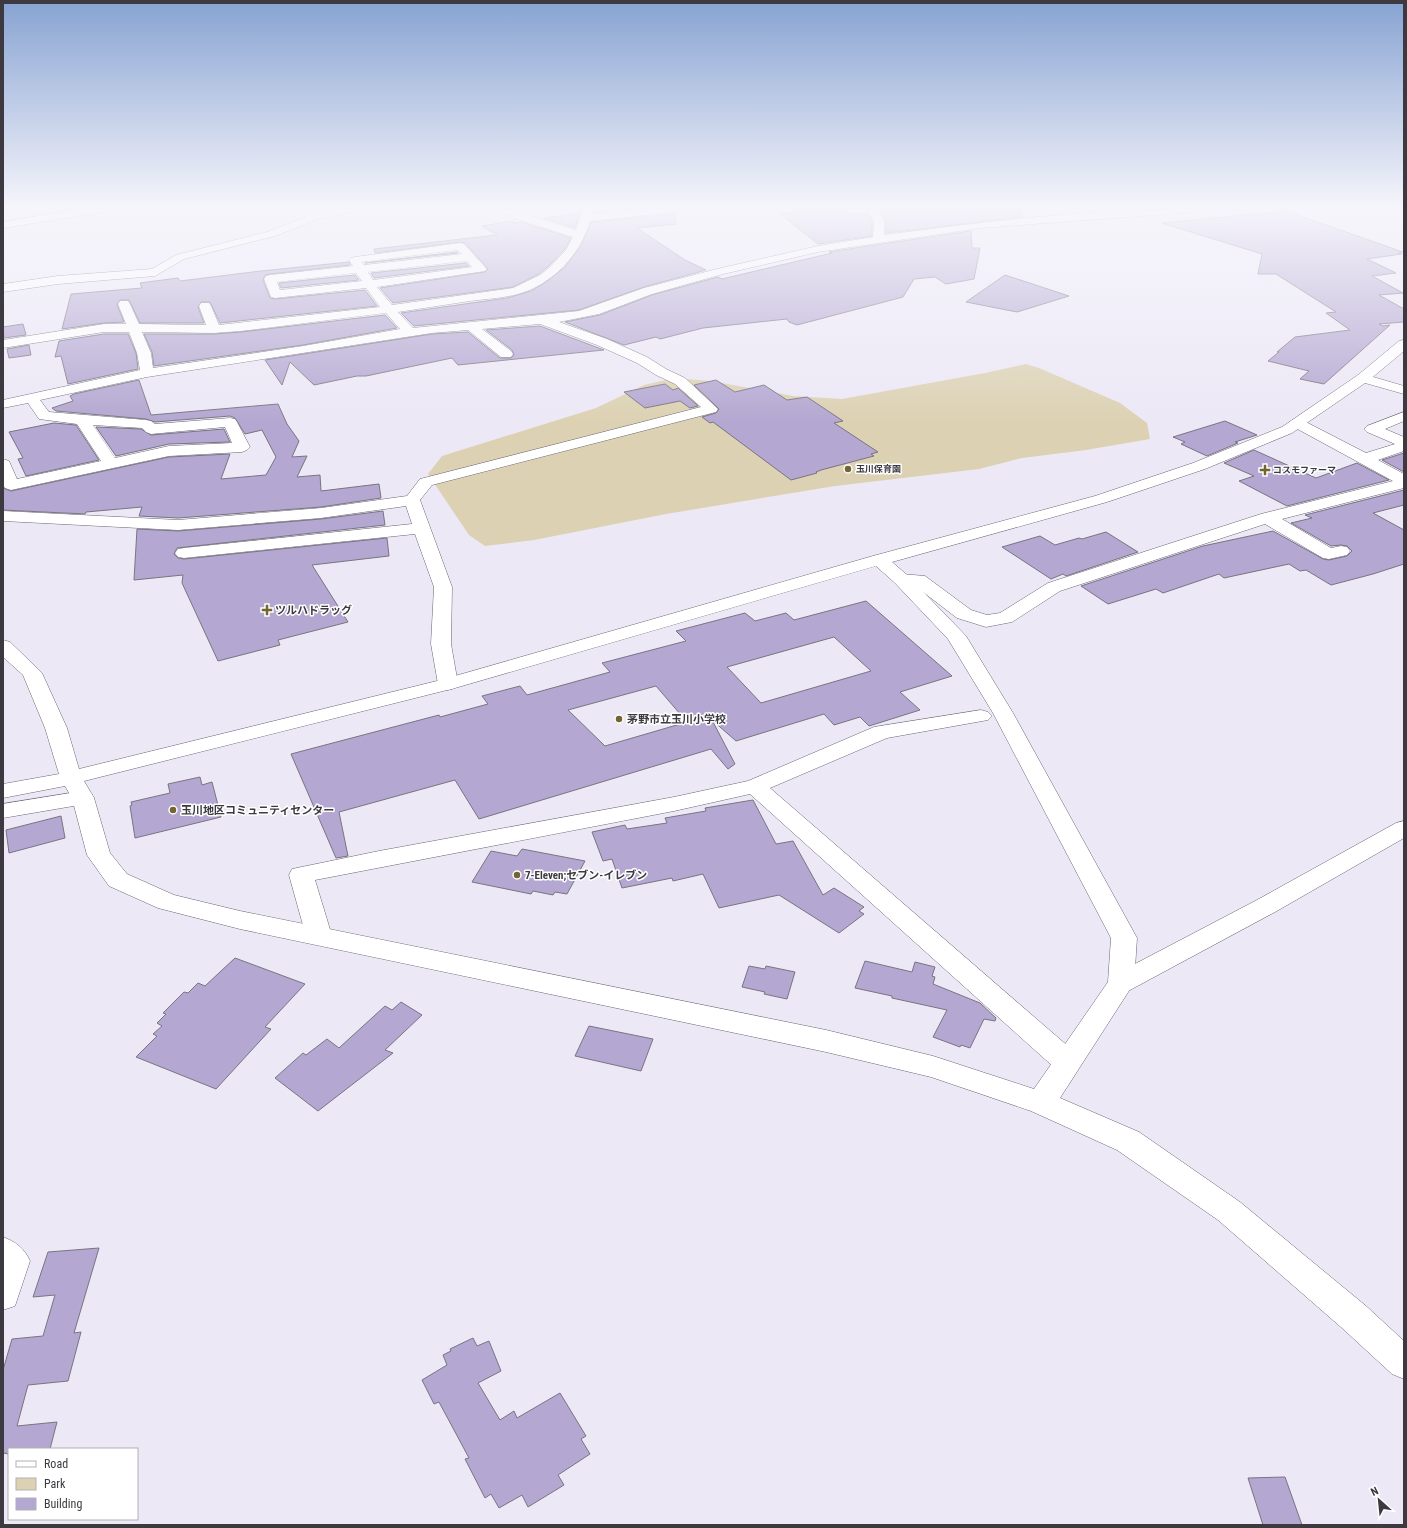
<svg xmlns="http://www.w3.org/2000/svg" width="1407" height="1528" font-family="'Roboto Condensed','Noto Sans JP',sans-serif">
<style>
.green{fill:#dcd1b2}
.building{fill:#b4a7d1;stroke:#787581;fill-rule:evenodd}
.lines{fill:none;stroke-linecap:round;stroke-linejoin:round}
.minor-casing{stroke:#6a6672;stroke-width:1}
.tertiary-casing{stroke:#6a6672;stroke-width:1}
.minor{fill:#fff;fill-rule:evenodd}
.tertiary{fill:#fff;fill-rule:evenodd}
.poi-dot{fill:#746431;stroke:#fff;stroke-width:1.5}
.labels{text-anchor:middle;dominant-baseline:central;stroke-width:3;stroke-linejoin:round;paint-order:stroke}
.far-poi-label{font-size:9px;font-weight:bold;fill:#3c3a40;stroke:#fff;text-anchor:start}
.poi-label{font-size:11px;font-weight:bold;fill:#3c3a40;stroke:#fff;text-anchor:start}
</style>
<rect width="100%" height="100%" fill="#ece8f6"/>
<!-- green -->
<polygon class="green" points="1026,364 1039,368 1120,403 1147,423 1150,439 1086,450 1022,458 979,469 835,486 666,514 534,540 485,546 469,535 428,474 442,456 596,408 644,385 674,378 711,381 793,396 842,399 985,373"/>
<!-- building -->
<g class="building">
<polygon points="774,209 782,209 784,213 789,214 796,209 842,209 848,214 868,214 872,221 872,236 818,244"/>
<polygon points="880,209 1021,209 1022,217 886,233 886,221"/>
<polygon points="1286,211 1403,252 1398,253 1402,254 1367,259 1396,273 1372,276 1403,293 1379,295 1404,309 1404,322 1379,324 1383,326 1390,325 1324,384 1300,379 1309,371 1268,361 1279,352 1277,352 1295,337 1350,330 1326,313 1336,312 1276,274 1258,274 1262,254 1162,223"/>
<polygon points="580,213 575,228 544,218"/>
<polygon points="675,214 676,224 637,228 685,260 706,270 644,287 579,310 414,326 401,313 507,298 531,291 543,284 565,267 581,246 591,222"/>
<polygon points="513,221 515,223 521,222 571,238 565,249 549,266 539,274 513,287 393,303 380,288 485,272 488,269 465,243 460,242 375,253 374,249 497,235 482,226"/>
<polygon points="971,231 972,248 980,248 974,279 946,284 935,277 914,279 903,297 797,325 789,322 787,319 703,328 660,339 656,337 624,345 565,322 600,315 652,295 718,277 722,279 832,253 829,252"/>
<polygon points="457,252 458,253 365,263"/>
<polygon points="349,262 350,265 270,274 265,275 263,280 270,298 275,299 365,290 377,306 220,323 210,302 201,302 198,307 204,323 140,323 129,300 120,300 117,305 124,322 104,323 62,329 71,294 142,288 140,283 178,278 180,281 261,271"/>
<polygon points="466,263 469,266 374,278 371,273"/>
<polygon points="355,275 359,280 281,288 279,283"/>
<polygon points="1005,275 1069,296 1017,312 966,302"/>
<polygon points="385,315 397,328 303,345 154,366 152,352 144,334 214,334 241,332"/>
<polygon points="23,324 26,335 4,338 3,327"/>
<polygon points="540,326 604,350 458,365 452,358 366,376 357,376 314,385 290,362 282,385 265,360 432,334 468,332 500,358 511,358 514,355 512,350 486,330"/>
<polygon points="104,334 128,334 136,353 138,369 68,384 61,356 55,357 59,341"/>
<polygon points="29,345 31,355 9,358 7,349"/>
<polygon points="139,380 151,415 278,404 287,424 299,441 292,457 307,456 297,477 320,475 321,491 379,484 381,498 321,507 178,518 139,516 142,507 86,512 85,514 3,510 3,488 11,491 169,457 230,454 221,479 266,475 276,457 262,430 245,434 235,418 230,416 155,422 146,419 56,411 52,408 73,401 70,396 74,394"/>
<polygon points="716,380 735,392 764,385 787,400 807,397 843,421 834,423 878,452 871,454 874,456 821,470 816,472 817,473 791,480 713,422 710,423 702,417 716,413 719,409 694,385"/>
<polygon points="665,384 673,390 678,388 698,406 690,408 680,401 645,408 624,392"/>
<polygon points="1225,421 1257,435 1235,442 1238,443 1207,456 1181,444 1185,442 1173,437"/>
<polygon points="54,423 76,425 99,460 26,476 18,459 23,458 9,432"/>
<polygon points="96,427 141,429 151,435 224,429 230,442 169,444 116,456"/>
<polygon points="1254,450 1316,478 1357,463 1389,480 1287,506 1239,481 1254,476 1224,463"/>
<polygon points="1404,453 1404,472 1382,460"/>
<polygon points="1404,490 1404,505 1373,513 1404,530 1404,564 1373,574 1331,585 1306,570 1300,571 1289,564 1224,578 1219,574 1163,593 1156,589 1108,604 1081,586 1203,546 1273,531 1323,559 1329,560 1347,556 1352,551 1347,546 1341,545 1331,546 1291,523 1312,518 1305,515"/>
<polygon points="383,511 385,525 177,548 174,554 178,558 184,559 387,538 389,556 312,565 348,622 278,640 280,645 218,661 182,583 183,575 134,580 137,529 178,531 321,519"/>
<polygon points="1106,532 1138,552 1066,576 1063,574 1051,579 1002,547 1040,536 1055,545 1079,538 1082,539"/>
<path d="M866,601l86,75 -52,16 20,18 -51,16 -9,-9 -26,8 -10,-11 -88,27 -24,-21 23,44 -7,5 -17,-20 -232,70 -24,-39 -116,32 9,44 -12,2 -45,-104 148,-39 1,2 48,-13 -6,-8 38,-10 7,9 83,-23 -8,-9 84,-22 -10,-10 69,-18 10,8 31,-8 8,7zM834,637l37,34 -110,32 -34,-36zM656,686l31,36 -82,24 -37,-36z"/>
<polygon points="200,777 202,785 212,782 221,817 135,838 130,806 132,805 131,802 170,793 168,784"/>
<polygon points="753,800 776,844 793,841 823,895 834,888 864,907 859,911 864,914 839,933 779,895 719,908 703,874 673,881 672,878 622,888 612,859 603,861 592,832 625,825 627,829 667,823 665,818 706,811 705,808"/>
<polygon points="61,816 65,838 9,853 6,830"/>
<polygon points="522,849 585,861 567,894 555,892 553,895 533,891 531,894 472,882 491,851 517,856"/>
<polygon points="235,958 305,984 265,1027 271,1029 216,1089 136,1057 157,1036 153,1034 162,1026 157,1023 166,1014 163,1013 184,992 188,993 198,983 205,986"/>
<polygon points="865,961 912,972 915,962 935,967 932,976 935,977 933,984 980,1003 996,1018 995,1021 984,1019 970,1048 961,1045 960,1047 933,1037 947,1010 892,998 892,996 855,988"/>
<polygon points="749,966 765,969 766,966 795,972 787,999 764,994 765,992 742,987"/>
<polygon points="401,1002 422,1015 385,1050 393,1053 318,1111 275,1078 303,1053 306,1055 327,1039 339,1048 385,1006 392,1010"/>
<polygon points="589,1026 653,1039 641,1071 575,1056"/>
<polygon points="99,1248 74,1333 81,1332 68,1381 28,1385 17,1426 57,1422 50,1449 9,1449 9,1454 3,1453 3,1370 12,1339 43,1336 55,1295 33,1297 48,1252"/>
<polygon points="473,1338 477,1346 489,1341 501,1371 478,1383 500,1420 514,1411 517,1418 560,1393 586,1436 581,1439 590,1454 558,1475 564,1485 528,1507 522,1495 499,1508 491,1494 485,1498 465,1459 469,1458 439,1402 434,1404 422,1380 447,1365 443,1355 451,1351 450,1349"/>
<polygon points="1285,1477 1302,1525 1263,1525 1248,1478"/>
</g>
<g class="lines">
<defs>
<g id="minor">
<polygon points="81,209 108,209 103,212 3,228 3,222"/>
<polygon points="335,209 355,209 354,211 318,219 275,236 184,259 155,276 58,284 3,292 3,284 58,276 152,269 176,255 267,232 311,215"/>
<path d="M492,209h17l67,21 7,-21h10l-1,5 49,-5h40l-5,3 -86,9c-10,34 -37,63 -72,73 -15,4 -32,5 -48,7 -24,4 -48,7 -72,11l15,16 166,-17 65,-23 73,-19 101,-23 55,-9 1,-16 -5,-8 -21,-1 -5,-3h35l6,12v14c104,-14 209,-26 315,-26l-5,3 -214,16 -162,24 -95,22 -71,20 -53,20 -40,8 48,17 40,18 19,12 19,9 33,31 -2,3 -284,73 -12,15 32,87 -1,57 7,40 -3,4 -7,2 -7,-2 -3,-4 -7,-40 3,-57 -19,-53 -231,24 -6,-1 -3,-4 3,-4 6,-1 228,-24 -6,-18 -85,12 -143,12 -175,-9v-10l175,9 143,-12 86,-12 13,-17 281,-72 -26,-23 -19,-9 -19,-12 -40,-18 -57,-21 -58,5 29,22 2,3 -2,3h-10l-33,-27 -36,3 -285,44 -107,23 9,12 97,8 5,1 4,3 75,-6 5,1 2,3 13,25 -3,3 -5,2 -73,4 -158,34 -6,-2 -2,-3v-26l6,2 8,18 84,-18 -24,-37 -38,-5 -11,-16 -25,5v-8l137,-30 -3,-17 -8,-21h-25l-101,16v-8l101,-16h22l-8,-20 2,-3h8l2,3 9,20 67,1 -7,-19 2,-3h8l2,3 8,19 161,-18 -14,-19 -91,10 -4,-1 -7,-18 2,-3 4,-1 83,-9 -4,-6 2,-2 4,-1 105,-14 4,1 21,23 2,2 -2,2 -108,16 15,18 121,-17 27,-13 10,-8 16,-17 7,-13 -80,-26zM457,250l5,4 -98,11 -2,-3zM467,261l5,6 -99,13 -5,-8zM356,273l6,8 -82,9 -3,-8zM386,313l14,16 -97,17 -150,22 -2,-15 -9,-21 72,1 27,-2zM93,425l49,3 4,4 5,2 74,-7 7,16 -63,3 -54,12z"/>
<polygon points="725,209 737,209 738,211 733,214"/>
<polygon points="783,209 794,209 794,210 789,213 785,212"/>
<polygon points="1363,374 1404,386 1404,394 1358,381 1356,378 1358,375"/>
<polygon points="1404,412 1404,421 1385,429 1404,437 1404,451 1378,460 1404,474 1404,488 1282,519 1331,548 1341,546 1347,547 1350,551 1347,555 1329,559 1323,558 1265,524 1060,591 1012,622 986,627 957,618 914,585 895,583 892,579 895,575 901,574 925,576 971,610 987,615 1000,613 1048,583 1261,514 1393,481 1292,426 1290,423 1292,420 1297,419 1302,420 1366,453 1395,444 1367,432 1364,429 1367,426"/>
<polygon points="981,710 988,712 992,716 988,720 887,738 770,788 1077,1054 1081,1062 1077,1070 1067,1073 1057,1070 750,794 674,811 315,880 332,936 328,942 319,945 310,942 306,936 289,875 292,869 379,851 674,797 748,781 874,727"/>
<polygon points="83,791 91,793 94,798 91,803 3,818 3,804"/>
<polygon points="1404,821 1404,838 1275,912 1130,990 1121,993 1112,990 1108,983 1112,976 1257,900 1396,823"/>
<path d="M3,1237c13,5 21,11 27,24l-15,45 -12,4z"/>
</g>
<path id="tertiary" d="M1404,340v11l-36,30 -76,52 -87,36 -98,33 -215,60 15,13 59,61 47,77 124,225 -3,45 -74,115 79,34 101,70 126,104 38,35v38l-12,-5 -50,-46 -124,-108 -101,-70 -86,-39 -100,-34 -105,-25 -586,-123 -82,-21 -49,-22 -22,-31 -15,-57 -7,-12 -62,12v-14l56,-10 -14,-46 -22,-53 -20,-18v-17l7,2 32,31 25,55 12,41 362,-89 432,-124 222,-60 98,-33 89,-36 76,-52 41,-34zM876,566l19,17 53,56 45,74 118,225 -3,44 -74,107 -101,-33 -107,-26 -586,-119 -66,-16 -47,-21 -17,-21 -16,-55 -10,-17 371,-93z"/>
</defs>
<!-- minor casing -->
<use href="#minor" class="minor-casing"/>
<!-- tertiary casing -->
<use href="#tertiary" class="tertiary-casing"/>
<!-- minor -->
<use href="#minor" class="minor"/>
<!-- tertiary -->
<use href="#tertiary" class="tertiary"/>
</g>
<!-- sky -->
<linearGradient id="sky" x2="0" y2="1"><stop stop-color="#87a3d2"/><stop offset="0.49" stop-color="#f6f5fb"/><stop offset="1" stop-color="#f6f5fb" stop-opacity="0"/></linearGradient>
<rect width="1407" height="423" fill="url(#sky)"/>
<!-- markers -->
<g class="poi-dot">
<circle cx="848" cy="469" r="4"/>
<path d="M1263 464h4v4h4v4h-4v4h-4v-4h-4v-4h4z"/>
<path d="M265 604h4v4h4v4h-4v4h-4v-4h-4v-4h4z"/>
<circle cx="619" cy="719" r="4"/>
<circle cx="173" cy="810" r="4"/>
<circle cx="517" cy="875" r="4"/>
</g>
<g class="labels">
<!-- far-poi labels -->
<g class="far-poi-label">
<text x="856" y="469">玉川保育園</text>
<text x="1273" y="470">コスモファーマ</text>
</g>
<!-- poi labels -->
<g class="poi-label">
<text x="275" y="610">ツルハドラッグ</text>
<text x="627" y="719">茅野市立玉川小学校</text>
<text x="181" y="810">玉川地区コミュニティセンター</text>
<text x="525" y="875">7-Eleven;セブン-イレブン</text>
</g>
</g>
<!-- border -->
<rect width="1407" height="1528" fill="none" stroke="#3c3a40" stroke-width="8"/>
<!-- legend -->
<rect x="8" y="1448" width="130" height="72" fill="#ffffff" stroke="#b1b0b3"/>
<rect x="16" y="1461" width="20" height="6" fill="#ffffff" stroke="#b1b0b3"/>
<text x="44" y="1468" font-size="12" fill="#3c3a40">Road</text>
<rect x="16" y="1478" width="20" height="12" fill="#dcd1b2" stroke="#b1b0b3"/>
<text x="44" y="1488" font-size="12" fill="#3c3a40">Park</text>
<rect x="16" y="1498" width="20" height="12" fill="#b4a7d1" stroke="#b1b0b3"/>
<text x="44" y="1508" font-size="12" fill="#3c3a40">Building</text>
<!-- north arrow -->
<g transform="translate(1379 1500) rotate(333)" stroke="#ffffff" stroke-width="3" paint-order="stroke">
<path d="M0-3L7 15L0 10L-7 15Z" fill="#3c3a40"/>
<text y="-6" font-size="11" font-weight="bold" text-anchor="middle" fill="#3c3a40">N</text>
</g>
</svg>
